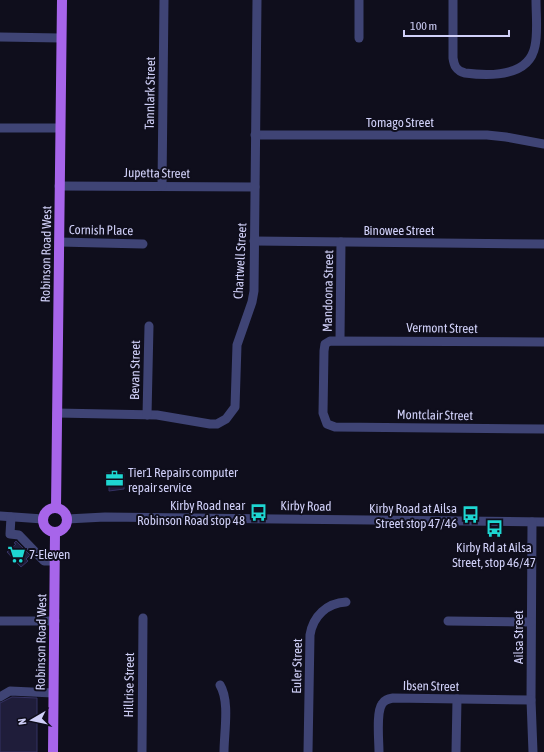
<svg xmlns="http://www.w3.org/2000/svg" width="544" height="752" font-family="'Asap Condensed',sans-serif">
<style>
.building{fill:#1f1d3a;stroke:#353263}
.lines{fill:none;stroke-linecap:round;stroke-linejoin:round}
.minor{stroke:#3f4475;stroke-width:9}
.major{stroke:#a765ea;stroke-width:10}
.labels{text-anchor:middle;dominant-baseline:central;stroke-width:4;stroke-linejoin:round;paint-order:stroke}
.street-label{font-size:13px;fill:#d0d0f8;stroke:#0f0e1c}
.poi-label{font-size:13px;fill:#d0d0f8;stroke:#0f0e1c;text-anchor:start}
</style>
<rect width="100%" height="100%" fill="#0f0e1c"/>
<!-- building -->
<g class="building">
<polygon points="106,473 124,473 124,489 109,491 109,484 106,484"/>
<polygon points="16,541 30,555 26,559 28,561 21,567 7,552 16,544 14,543"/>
<polygon points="12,697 37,698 37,752 0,752 0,703"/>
</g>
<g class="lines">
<!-- minor -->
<g class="minor">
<path d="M453,0v58c1,7 3,13 12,15 24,3 64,5 70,-27 3,-14 1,-31 1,-46"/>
<polyline points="0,37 61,38"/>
<polyline points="359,38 359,0"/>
<polyline points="0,128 60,128"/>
<polyline points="255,135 487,135 506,137 544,144"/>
<polyline points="59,186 255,187"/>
<polyline points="162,186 164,0"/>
<polyline points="254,241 544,244"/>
<polyline points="59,242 143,244"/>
<polyline points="340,340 341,242"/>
<polyline points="544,342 330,341 325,344 324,351 323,413 327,424 335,427 544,429"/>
<polyline points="57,413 157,415 210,424 217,424 226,419 235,407 237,345 252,302 254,291 257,0"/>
<polyline points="147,415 149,326"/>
<polyline points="0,516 43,519"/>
<polyline points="11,517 10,534 19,535 44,561 55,561"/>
<polyline points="67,519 105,517 544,522"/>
<polyline points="532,522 531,700 533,752"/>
<polyline points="0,621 55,621"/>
<polyline points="448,621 531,622"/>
<path d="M220,685c10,16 4,48 4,67"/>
<polyline points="0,697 10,691 53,693"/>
<polyline points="142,752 143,618"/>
<path d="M308,752l2,-117c3,-19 17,-32 36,-33"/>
<path d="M379,752c0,-11 -3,-40 3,-48 2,-4 6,-5 11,-6l138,2"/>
<polyline points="456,752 457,699"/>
</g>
<!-- major -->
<g class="major">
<circle cx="55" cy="520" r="12"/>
<polyline points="56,508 62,0"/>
<polyline points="53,752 55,532"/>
</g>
</g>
<!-- icons -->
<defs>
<symbol id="office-bare" viewBox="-9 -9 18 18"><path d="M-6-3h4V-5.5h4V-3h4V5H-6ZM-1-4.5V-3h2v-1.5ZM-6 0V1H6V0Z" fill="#1ed6d1" stroke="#0f0e1c" stroke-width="2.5" paint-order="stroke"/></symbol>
<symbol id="bus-bare" viewBox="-9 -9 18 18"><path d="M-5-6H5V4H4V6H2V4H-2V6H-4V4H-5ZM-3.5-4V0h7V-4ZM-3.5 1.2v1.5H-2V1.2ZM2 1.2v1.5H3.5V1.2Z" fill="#1ed6d1" stroke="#0f0e1c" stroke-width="2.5" paint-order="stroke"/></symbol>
<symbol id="supermarket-bare" viewBox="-9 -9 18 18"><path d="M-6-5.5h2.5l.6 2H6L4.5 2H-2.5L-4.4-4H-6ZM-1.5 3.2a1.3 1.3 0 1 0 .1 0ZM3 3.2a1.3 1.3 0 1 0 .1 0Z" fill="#1ed6d1" stroke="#0f0e1c" stroke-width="2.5" paint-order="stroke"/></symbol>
</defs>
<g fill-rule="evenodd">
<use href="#office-bare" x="102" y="466" width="25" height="25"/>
<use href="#bus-bare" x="246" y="500" width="25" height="25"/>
<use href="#bus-bare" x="458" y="502" width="25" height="25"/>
<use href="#bus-bare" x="482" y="516" width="25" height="25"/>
<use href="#supermarket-bare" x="4" y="542" width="25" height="25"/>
</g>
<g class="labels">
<!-- street labels -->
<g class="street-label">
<text transform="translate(150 93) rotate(-89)">Tannlark Street</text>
<text x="400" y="122">Tomago Street</text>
<text transform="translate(157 173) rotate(1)">Jupetta Street</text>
<text transform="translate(101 230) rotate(1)">Cornish Place</text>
<text x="399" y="230">Binowee Street</text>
<text transform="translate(46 254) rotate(-89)">Robinson Road West</text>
<text transform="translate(240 261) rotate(-87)">Chartwell Street</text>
<text transform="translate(328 291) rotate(-89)">Mandoona Street</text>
<text transform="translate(442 328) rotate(1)">Vermont Street</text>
<text transform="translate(135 370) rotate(-89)">Bevan Street</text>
<text transform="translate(435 415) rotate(1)">Montclair Street</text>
<text transform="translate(306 506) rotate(1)">Kirby Road</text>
<text transform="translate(518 637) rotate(-90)">Ailsa Street</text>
<text transform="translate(41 642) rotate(-89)">Robinson Road West</text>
<text transform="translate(297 666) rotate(-89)">Euler Street</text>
<text transform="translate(129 685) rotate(-89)">Hillrise Street</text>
<text transform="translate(431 686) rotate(1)">Ibsen Street</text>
</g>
<!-- poi labels -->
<g class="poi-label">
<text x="128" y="472">Tier1 Repairs computer<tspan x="128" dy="15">repair service</tspan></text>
<text x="245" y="505" text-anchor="end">Kirby Road near<tspan x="245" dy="15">Robinson Road stop 48</tspan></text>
<text x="457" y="508" text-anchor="end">Kirby Road at Ailsa<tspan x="457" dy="15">Street stop 47/46</tspan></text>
<text x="494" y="547" text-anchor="middle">Kirby Rd at Ailsa<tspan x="494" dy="15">Street, stop 46/47</tspan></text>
<text x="29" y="554">7-Eleven</text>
</g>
</g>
<!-- north arrow -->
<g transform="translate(32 720) rotate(261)" stroke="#0f0e1c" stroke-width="3" paint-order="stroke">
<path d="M0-3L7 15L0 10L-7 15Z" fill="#d0d0f8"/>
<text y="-6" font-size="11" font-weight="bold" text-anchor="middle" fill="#d0d0f8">N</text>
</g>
<!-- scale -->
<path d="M404 30v6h105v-6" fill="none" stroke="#d0d0f8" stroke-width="2"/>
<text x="410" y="30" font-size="12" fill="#d0d0f8" stroke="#0f0e1c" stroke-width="3" paint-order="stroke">100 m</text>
</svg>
